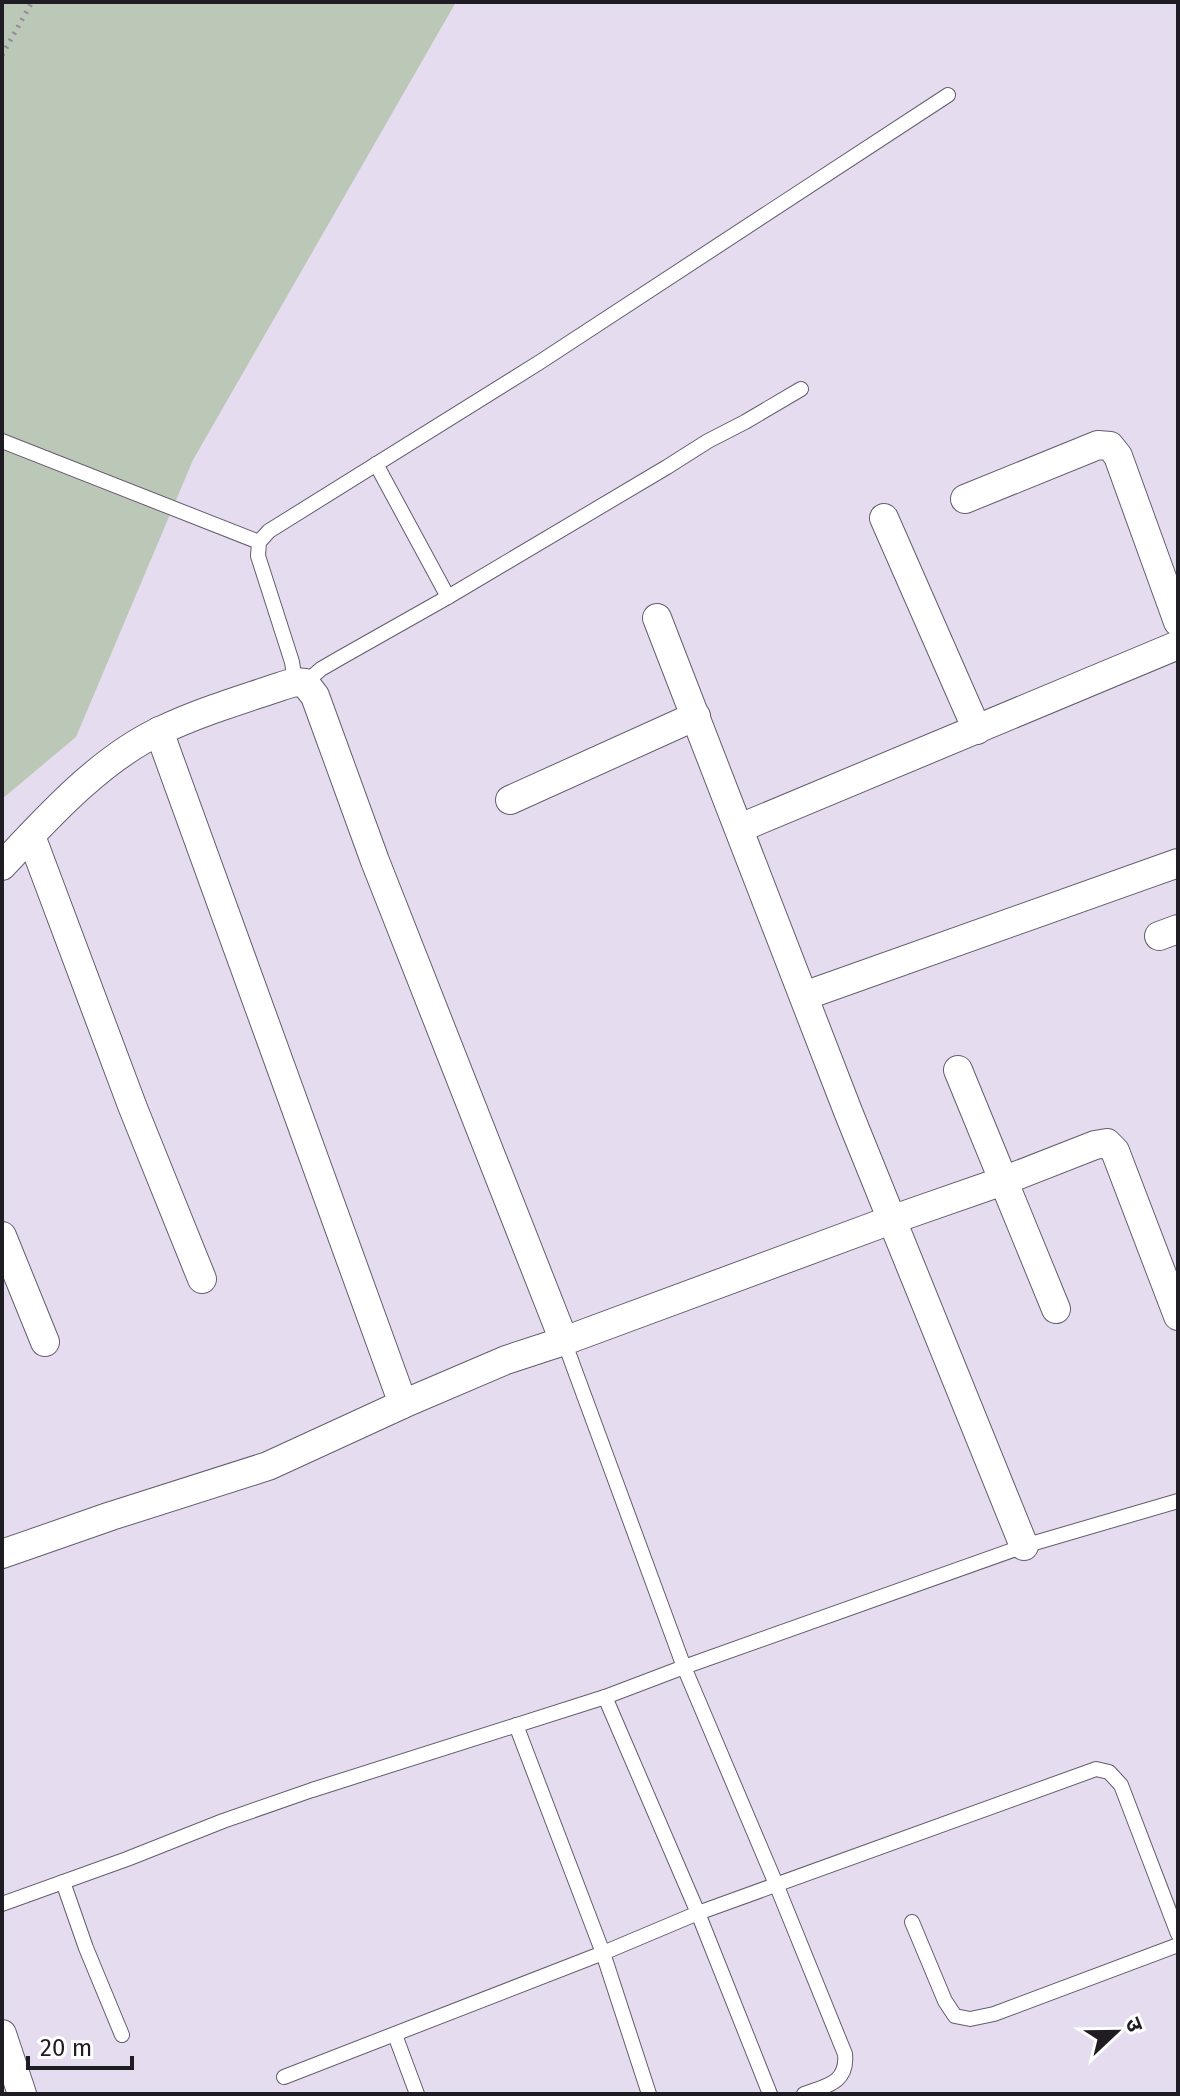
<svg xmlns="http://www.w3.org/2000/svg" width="1180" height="2096" font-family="'Fira Sans','Noto Sans Devanagari',sans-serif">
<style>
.green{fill:#bcc8b7}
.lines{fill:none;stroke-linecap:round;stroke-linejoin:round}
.lane-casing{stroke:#655c6d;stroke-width:16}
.street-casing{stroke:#655c6d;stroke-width:30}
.path{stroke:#938c9a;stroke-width:5;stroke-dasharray:2 6;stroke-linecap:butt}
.lane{stroke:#fff;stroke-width:14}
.street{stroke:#fff;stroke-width:28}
</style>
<rect width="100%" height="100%" fill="#e6dcef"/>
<!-- green -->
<polygon class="green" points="2,2 456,2 193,460 76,737 2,799"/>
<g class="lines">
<defs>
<g id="lane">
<polyline points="2,441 259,542"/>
<polyline points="376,464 448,597"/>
<polyline points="295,682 292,662 258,556 259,542 269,531 540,362 948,95"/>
<polyline points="305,683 321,669 340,658 448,597 667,467 708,441 745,422 801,389"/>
<polyline points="605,1697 698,1913 770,2094"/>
<polyline points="516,1725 603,1953 649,2094"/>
<polyline points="63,1882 86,1948 122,2035"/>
<polyline points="2,1904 127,1859 223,1821 312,1790 605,1697 684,1667 564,1341"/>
<polyline points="912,1922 945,2001 955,2016 970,2019 994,2014 1178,1945"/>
<polyline points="395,2035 417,2094"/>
<polyline points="284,2077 603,1953 698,1913 1096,1769 1109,1772 1121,1785 1178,1934"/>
<path d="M804,2094c22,-8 44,-11 41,-40l-69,-170 -92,-217 340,-121 154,-45"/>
</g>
<g id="street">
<polyline points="965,499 1098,445 1110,446 1118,456 1178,622"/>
<polyline points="884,518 977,730"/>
<polyline points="657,618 849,1114 1024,1546"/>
<polyline points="159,731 403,1404"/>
<polyline points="510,800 696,716"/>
<polyline points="740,828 1178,645"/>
<polyline points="31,836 133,1108 202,1279"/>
<path d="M2,866c45,-48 98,-107 158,-135 39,-19 81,-31 122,-45l13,-4 10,1 10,13 60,165 189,480"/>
<polyline points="1159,936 1178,929"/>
<polyline points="804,996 1178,863"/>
<polyline points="958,1070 1056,1309"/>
<polyline points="2,1236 45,1342"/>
<polyline points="2,1554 111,1516 268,1466 403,1404 506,1360 564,1341 891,1220 1003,1181 1095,1145 1107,1143 1115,1151 1178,1316"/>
<polyline points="2,2034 22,2094"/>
</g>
</defs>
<!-- lane casing -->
<use href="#lane" class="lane-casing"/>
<!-- street casing -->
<use href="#street" class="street-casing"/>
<!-- path -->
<polyline class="path" points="2,55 32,2"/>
<!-- lane -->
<use href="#lane" class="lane"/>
<!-- street -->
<use href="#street" class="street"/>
</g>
<!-- border -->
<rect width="1180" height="2096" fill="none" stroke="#1f1c23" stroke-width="8"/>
<!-- north arrow -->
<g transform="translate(1116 2032) rotate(68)" stroke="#ffffff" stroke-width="6" paint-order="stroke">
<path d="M0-6L14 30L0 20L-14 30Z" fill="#1f1c23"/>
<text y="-12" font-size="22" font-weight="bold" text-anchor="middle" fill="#1f1c23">उ</text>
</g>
<!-- scale -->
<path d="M28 2056v12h104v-12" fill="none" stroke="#1f1c23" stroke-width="4"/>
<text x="40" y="2056" font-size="24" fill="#1f1c23" stroke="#ffffff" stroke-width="6" paint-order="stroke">20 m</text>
</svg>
